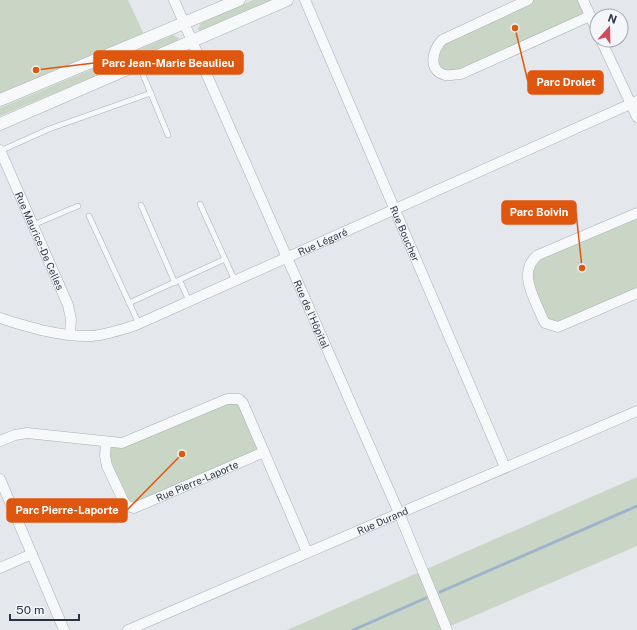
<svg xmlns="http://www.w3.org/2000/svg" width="637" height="630" font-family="'Public Sans',sans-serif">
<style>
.green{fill:#c9d6c5}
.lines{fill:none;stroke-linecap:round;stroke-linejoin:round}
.stream{stroke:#9fb4cc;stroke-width:3}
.service-casing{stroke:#a9aeb7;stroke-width:6}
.minor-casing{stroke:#a9aeb7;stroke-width:11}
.tertiary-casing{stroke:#a9aeb7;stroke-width:13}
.service{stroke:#f7f8fa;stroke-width:5}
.minor{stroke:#f7f8fa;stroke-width:10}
.tertiary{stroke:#f7f8fa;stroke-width:12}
.labels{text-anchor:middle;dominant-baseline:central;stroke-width:4;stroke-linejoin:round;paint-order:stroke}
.street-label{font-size:10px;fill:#2b3445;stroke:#f4f6f9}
.leader{fill:none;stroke:#df570f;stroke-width:1.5}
.callout-dot{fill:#df570f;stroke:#f4f6f9;stroke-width:1.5}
.callout{fill:#df570f;stroke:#df570f;stroke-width:1.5}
.callout-label{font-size:11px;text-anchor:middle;font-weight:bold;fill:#fff}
</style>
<rect width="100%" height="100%" fill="#e4e7ec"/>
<!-- green -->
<g class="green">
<polygon points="0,0 128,0 146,39 0,100"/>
<polygon points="253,0 274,0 200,31 198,29 201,23"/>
<polygon points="528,0 583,0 590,16 461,74 439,72 436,46"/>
<polygon points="173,35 179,38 177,42 0,116 0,108"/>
<polygon points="637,213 637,293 551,325 527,271 532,260"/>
<polygon points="239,399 264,452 134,508 107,466 106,442 122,443"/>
<polygon points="637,477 637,546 441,630 287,630"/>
</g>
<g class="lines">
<!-- stream -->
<g class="stream">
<polyline points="440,592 637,506"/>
<polyline points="353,630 426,598"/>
</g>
<defs>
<g id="service">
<polyline points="139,65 168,135"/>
<polyline points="0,151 49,129 151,93"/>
<polyline points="200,204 235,281"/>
<polyline points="141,205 175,283"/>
<polyline points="89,216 139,324"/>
<polyline points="33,225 78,206"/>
<polyline points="180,281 189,301"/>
<polyline points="129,303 225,259"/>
</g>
<g id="minor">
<path id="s1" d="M174,0l225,513 48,117"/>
<path id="s2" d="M305,0l200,467"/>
<path d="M528,0l-86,40c-9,10 -15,30 3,35 5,1 11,-1 16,-1l129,-58"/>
<polyline points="583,0 597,31"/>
<polyline points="601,40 637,117"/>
<path id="s3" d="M0,150l68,155 3,14 -1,15"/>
<path d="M637,213l-99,42c-21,16 -4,43 4,62l3,6 13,4 79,-34"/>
<path id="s4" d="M0,318c29,9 60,19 91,18 15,-1 30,-6 45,-11l501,-224"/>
<polyline points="0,441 15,435 27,433 122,443 227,399 239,399 243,403 307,552"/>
<path id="s5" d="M106,442l-1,14 2,10 16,34 4,6 7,2 130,-56"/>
<polyline points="0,479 64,630"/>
<polyline points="0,568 32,554"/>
<path id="s6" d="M128,630l509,-219"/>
</g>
<g id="tertiary">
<polyline points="0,100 239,0"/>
<polyline points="0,124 287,0"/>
</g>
</defs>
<!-- service casing -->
<use href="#service" class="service-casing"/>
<!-- minor casing -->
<use href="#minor" class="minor-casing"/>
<!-- tertiary casing -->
<use href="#tertiary" class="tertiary-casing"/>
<!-- service -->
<use href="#service" class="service"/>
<!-- minor -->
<use href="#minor" class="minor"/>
<!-- tertiary -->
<use href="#tertiary" class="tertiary"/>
</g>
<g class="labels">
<!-- street labels -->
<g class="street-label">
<text stroke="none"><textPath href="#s2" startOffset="254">Rue Boucher</textPath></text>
<text stroke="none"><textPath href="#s3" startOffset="99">Rue Maurice-De Celles</textPath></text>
<text stroke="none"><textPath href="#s4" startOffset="344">Rue Légaré</textPath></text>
<text stroke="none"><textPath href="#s1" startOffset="343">Rue de l'Hôpital</textPath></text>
<text stroke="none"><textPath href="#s5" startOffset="145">Rue Pierre-Laporte</textPath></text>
<text stroke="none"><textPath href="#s6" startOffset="277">Rue Durand</textPath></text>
</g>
</g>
<!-- callouts -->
<path class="leader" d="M36 70L94 63M515 28L528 82M582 268L576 212M182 454L127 510"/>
<g class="callout-dot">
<circle cx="36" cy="70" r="4"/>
<circle cx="515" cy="28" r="4"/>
<circle cx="582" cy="268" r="4"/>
<circle cx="182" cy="454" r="4"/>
</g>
<g class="callout">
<rect x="94" y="51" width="149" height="23" rx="4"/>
<rect x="528" y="71" width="75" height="23" rx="4"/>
<rect x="502" y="201" width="74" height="23" rx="4"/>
<rect x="7" y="499" width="120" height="23" rx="4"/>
</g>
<g class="callout-label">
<text x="168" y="67">Parc Jean-Marie Beaulieu</text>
<text x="566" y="86">Parc Drolet</text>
<text x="539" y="216">Parc Boivin</text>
<text x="67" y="514">Parc Pierre-Laporte</text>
</g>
<!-- north arrow -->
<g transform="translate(609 28) rotate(20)"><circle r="19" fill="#f4f6f9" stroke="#a4a8b1"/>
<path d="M0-3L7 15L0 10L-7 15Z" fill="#d1495b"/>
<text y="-6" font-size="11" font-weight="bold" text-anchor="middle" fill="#2b3445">N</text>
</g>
<!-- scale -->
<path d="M10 614v6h69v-6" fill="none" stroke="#2b3445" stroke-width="2"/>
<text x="16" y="614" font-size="12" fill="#2b3445" stroke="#f4f6f9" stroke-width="3" paint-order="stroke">50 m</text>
</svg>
